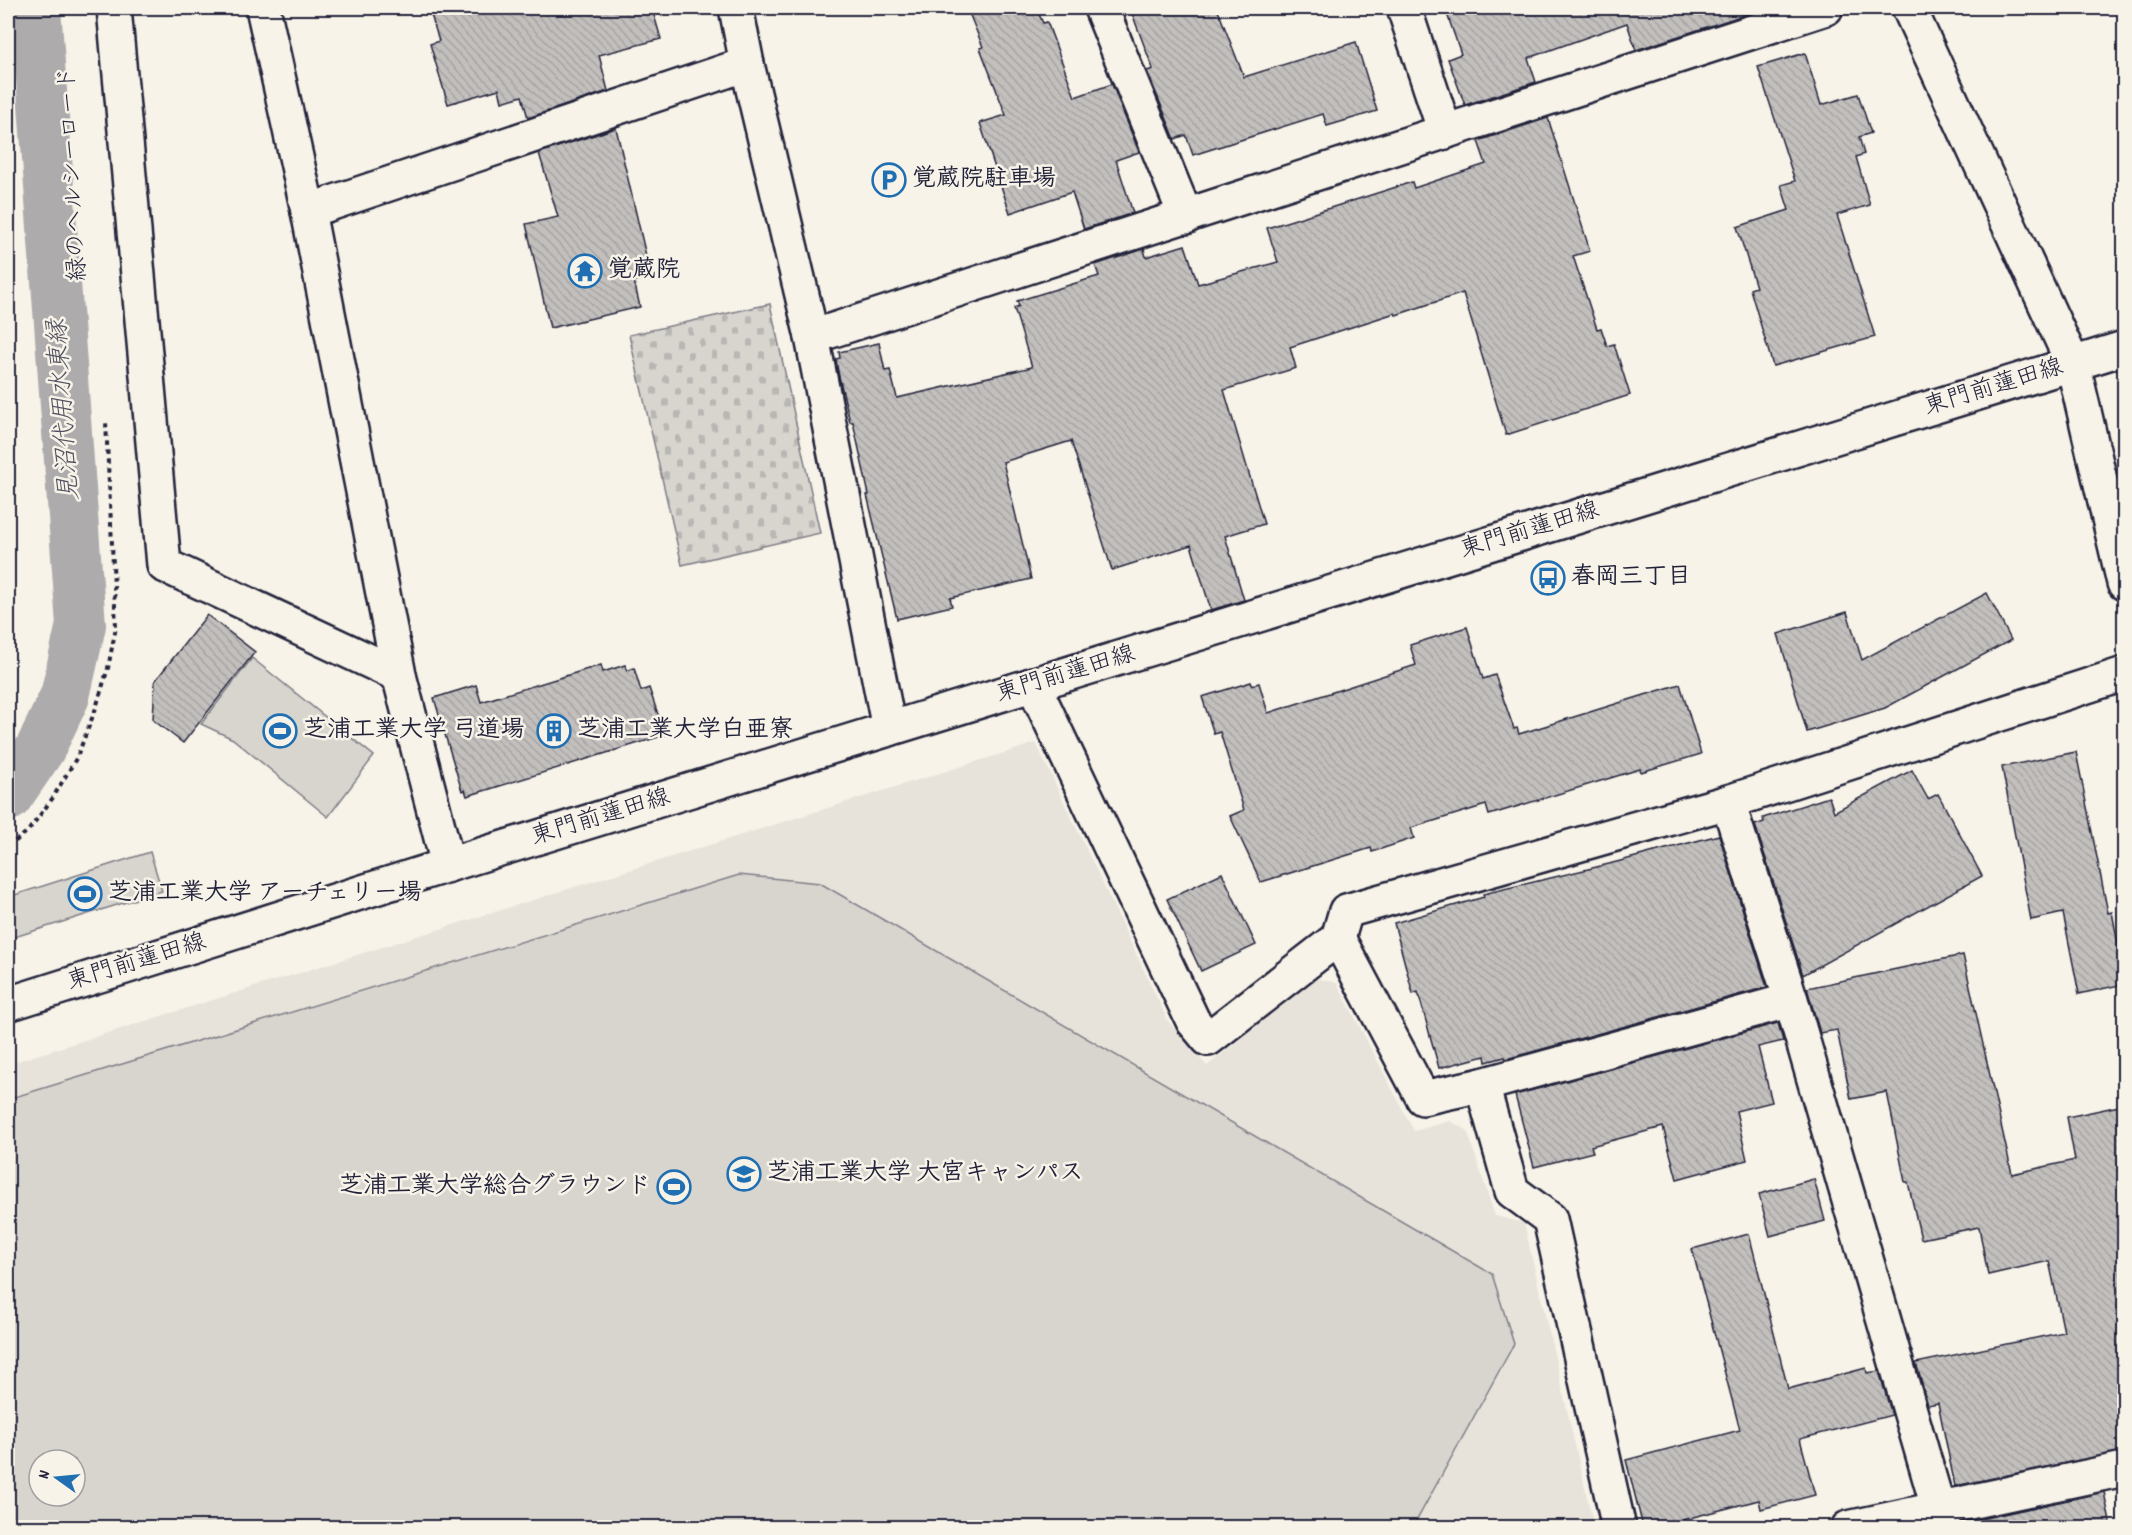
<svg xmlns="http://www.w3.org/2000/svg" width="2132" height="1535" font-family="Dekko,'Klee One',sans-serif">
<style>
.built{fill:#e7e3db;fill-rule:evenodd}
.cemetery{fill:url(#cemetery-stones);stroke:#7d7c85;stroke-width:1.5}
.green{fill:#d8d5cf;stroke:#7d7c85;stroke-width:1.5;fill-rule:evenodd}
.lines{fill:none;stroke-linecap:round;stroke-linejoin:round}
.canal{stroke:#aeabad;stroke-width:50}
.building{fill:url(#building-back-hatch);stroke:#22223b;stroke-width:1.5}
.street-casing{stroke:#22223b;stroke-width:38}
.secondary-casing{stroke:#22223b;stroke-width:38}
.path{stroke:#22223b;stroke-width:4;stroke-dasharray:4.5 4.5;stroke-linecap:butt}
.street{stroke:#f7f3e8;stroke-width:33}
.secondary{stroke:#f7f3e8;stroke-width:33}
.labels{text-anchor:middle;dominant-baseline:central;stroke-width:5;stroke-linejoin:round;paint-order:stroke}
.street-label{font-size:24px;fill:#22223b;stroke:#f7f3e8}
.poi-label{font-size:24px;font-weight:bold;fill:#22223b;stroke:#f7f3e8;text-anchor:start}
.water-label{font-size:26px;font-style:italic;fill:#535263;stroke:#f7f3e8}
</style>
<defs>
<pattern id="cemetery-stones" width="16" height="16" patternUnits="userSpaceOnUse" patternTransform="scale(1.5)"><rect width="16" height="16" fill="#d8d5cf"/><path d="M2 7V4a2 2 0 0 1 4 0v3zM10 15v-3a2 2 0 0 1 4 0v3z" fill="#b9b7b3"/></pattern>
<pattern id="building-back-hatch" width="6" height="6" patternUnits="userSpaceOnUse" patternTransform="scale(1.5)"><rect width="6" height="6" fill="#c2bfbd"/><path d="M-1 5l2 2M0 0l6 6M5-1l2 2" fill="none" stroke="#a6a4a3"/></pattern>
</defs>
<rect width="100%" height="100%" fill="#f7f3e8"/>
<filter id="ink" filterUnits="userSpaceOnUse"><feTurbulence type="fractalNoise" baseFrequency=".0167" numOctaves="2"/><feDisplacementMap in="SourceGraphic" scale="12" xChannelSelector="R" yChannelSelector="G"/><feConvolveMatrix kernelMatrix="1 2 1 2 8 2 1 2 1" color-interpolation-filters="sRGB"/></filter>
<g filter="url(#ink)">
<!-- built -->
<path class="built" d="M1036,743l132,278 39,45 109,-88 21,5 77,148 36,-10 17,9 28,86 29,7 70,304h-1586v-463zM39,1460h36v36h-36z"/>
<!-- cemetery -->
<polygon class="cemetery" points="770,304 820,533 682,565 629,335"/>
<!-- green -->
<g class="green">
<polygon points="252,658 374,756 328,817 233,739 201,724"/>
<polygon points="150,852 162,891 8,939 8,897"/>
<path d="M739,875l81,8 672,391 22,70 -101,183h-1405v-428zM39,1460h36v36h-36z"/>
</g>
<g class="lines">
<!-- canal -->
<polyline class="canal" points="8,796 40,749 65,696 81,625 36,8"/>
</g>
<!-- building -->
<g class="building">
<polygon points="429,8 652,8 661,39 599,55 608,91 528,118 522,96 502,102 499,89 448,104 430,44 439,41"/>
<polygon points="967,8 1036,8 1043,23 1047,22 1075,97 1112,84 1139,152 1116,160 1133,213 1084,229 1072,192 1010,213 980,123 1006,115 980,48 983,47"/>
<polygon points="1130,8 1217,8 1244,77 1356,42 1377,111 1327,126 1323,114 1193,155 1186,135 1175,139 1147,71 1153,69"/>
<polygon points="1445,8 1749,8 1750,13 1636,50 1627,23 1528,58 1536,82 1465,105 1448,59 1461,54"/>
<polygon points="1805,53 1821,105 1858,94 1871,133 1859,137 1864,154 1856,157 1870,205 1837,215 1875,337 1773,366 1750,289 1756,287 1737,227 1789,210 1781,185 1795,181 1758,67"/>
<polygon points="1548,118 1590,251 1573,256 1597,329 1601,328 1607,346 1614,344 1630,395 1506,435 1463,293 1396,315 1395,313 1290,347 1296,368 1224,390 1264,524 1225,536 1244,600 1211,610 1191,545 1112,570 1071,441 1003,462 1031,579 950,598 952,606 897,619 867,495 869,495 853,422 850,422 838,372 836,359 840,358 839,352 879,343 885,371 890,370 897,398 1032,367 1014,308 1019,306 1017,301 1099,276 1095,265 1144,249 1146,257 1185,245 1198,284 1278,262 1267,228 1412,182 1414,188 1486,164 1478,141"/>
<polygon points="616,128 651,277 634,281 640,307 550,328 526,224 558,217 539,153"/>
<polygon points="1987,593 2011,640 1885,708 1807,732 1778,634 1847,612 1862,660"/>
<polygon points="207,615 255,652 183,743 153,720 155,681"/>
<polygon points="1467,627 1483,679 1495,675 1514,729 1517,728 1519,734 1680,684 1701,754 1641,772 1640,769 1489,815 1486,805 1411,828 1414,838 1372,852 1371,848 1261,882 1230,816 1244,810 1220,732 1214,734 1202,697 1251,682 1252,685 1259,683 1268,713 1416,665 1410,645"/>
<polygon points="601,665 603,672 625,665 627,671 634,668 641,691 649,688 665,735 467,796 465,790 462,791 434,698 476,685 481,702"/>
<polygon points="2076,752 2108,913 2112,912 2124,975 2124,984 2079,994 2063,913 2031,920 2002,767"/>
<polygon points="1912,770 1928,799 1938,794 1982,876 1803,975 1755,825 1764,822 1763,818 1829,797 1834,812"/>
<polygon points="1719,835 1767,987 1506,1059 1505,1057 1486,1062 1485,1056 1439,1068 1418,992 1413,994 1394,923 1484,897 1483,894 1609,864"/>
<polygon points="1222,873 1256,945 1201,971 1167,899"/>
<polygon points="1963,955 2012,1174 2075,1160 2067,1117 2124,1105 2124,1451 1955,1486 1938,1403 1928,1405 1916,1363 2064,1332 2049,1261 1988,1275 1979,1227 1921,1239 1908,1182 1905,1182 1887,1092 1851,1099 1837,1030 1820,1033 1807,988"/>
<polygon points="1778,1023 1783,1041 1758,1047 1772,1102 1736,1111 1747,1160 1677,1179 1663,1127 1591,1146 1593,1152 1534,1167 1515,1095"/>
<polygon points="1814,1179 1825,1221 1770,1236 1759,1194"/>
<polygon points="1749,1234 1788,1389 1866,1368 1867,1373 1879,1371 1892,1415 1800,1439 1815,1495 1761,1509 1759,1500 1655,1527 1643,1527 1626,1460 1740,1430 1692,1249"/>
<polygon points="2104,1492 2111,1527 1964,1527 1963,1523"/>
</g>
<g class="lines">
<defs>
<g id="street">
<polyline points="114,8 164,565 399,675"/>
<polyline points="263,8 308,211 399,675 448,865"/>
<polyline points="736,8 747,64 812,337 889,729"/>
<polyline points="1101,8 1186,217"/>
<polyline points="1404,8 1445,132"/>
<polyline points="308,211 747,64"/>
<polyline points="812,337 1826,8"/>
<polyline points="1033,684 1193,1021 1208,1039 1338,938 1423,1098 1482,1085 1512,1191 1550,1219 1619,1528"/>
<polyline points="1728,802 1791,1000 1944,1528"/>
<polyline points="1338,938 1346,911 1728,802 2124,674"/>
<polyline points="1482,1085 1791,1000"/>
<polyline points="1848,1528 2124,1469"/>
</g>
<g id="secondary">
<polyline points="1909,8 2073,364 2124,583"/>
<polyline points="8,1004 448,865 2124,348"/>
</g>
</defs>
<!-- street casing -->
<use href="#street" class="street-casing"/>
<!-- secondary casing -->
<use href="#secondary" class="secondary-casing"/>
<!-- path -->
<polyline class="path" points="8,847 28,831 52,799 77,757 96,708 108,668 116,627 106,422"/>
<!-- street -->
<use href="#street" class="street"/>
<!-- secondary -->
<use href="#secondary" class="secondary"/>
</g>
</g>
<!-- icons -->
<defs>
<symbol id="parking-ring" viewBox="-11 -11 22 22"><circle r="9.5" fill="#f7f3e8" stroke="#1f6fb2" stroke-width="1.5"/><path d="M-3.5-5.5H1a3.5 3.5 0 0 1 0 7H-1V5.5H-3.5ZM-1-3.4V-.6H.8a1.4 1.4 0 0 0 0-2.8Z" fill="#1f6fb2"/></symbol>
<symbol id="temple-ring" viewBox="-11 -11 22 22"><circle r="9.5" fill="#f7f3e8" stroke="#1f6fb2" stroke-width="1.5"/><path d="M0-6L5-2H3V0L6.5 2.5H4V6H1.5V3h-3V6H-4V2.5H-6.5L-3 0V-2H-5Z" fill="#1f6fb2"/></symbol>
<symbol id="bus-ring" viewBox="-11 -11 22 22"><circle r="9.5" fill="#f7f3e8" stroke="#1f6fb2" stroke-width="1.5"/><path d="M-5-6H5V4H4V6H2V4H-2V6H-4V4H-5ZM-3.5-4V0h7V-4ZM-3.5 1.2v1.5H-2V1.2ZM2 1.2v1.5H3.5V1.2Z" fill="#1f6fb2"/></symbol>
<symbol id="stadium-ring" viewBox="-11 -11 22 22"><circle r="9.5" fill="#f7f3e8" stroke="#1f6fb2" stroke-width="1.5"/><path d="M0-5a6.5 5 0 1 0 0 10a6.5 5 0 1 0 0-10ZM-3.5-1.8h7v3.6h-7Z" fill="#1f6fb2"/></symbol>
<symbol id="building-ring" viewBox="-11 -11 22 22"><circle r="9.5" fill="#f7f3e8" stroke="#1f6fb2" stroke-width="1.5"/><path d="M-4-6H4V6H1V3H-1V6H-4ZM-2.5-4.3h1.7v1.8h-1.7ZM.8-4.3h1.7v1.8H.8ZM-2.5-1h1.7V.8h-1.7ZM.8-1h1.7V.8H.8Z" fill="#1f6fb2"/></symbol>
<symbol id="university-ring" viewBox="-11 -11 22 22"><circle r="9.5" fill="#f7f3e8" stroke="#1f6fb2" stroke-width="1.5"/><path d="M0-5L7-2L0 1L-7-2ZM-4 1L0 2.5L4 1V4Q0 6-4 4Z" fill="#1f6fb2"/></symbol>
</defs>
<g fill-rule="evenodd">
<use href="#parking-ring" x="870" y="161" width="38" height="38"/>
<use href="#temple-ring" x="566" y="252" width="38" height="38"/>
<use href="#bus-ring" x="1529" y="559" width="38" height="38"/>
<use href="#stadium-ring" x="261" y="712" width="38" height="38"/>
<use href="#building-ring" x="535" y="712" width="38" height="38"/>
<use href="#stadium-ring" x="66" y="875" width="38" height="38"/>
<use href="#university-ring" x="725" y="1155" width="38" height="38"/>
<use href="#stadium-ring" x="655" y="1168" width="38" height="38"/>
</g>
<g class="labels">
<!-- street labels -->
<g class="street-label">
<text transform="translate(74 174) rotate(-93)">緑のヘルシーロード</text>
<text transform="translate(1994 388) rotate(-17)">東門前蓮田線</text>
<text transform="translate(1530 531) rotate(-17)">東門前蓮田線</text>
<text transform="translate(1066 675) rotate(-17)">東門前蓮田線</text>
<text transform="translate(601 818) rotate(-17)">東門前蓮田線</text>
<text transform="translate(137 963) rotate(-17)">東門前蓮田線</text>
</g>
<!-- poi labels -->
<g class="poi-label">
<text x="912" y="180">覚蔵院駐車場</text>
<text x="608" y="271">覚蔵院</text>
<text x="1571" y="578">春岡三丁目</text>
<text x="303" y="731">芝浦工業大学 弓道場</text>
<text x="577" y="731">芝浦工業大学白亜寮</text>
<text x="108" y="894">芝浦工業大学 アーチェリー場</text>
<text x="767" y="1174">芝浦工業大学 大宮キャンパス</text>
<text x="651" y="1187" text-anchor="end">芝浦工業大学総合グラウンド</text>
</g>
<!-- water labels -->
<g class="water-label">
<text transform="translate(65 410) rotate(-94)">見沼代用水東縁</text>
</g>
</g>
<!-- margin -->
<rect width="2132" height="1535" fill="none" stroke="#f7f3e8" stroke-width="30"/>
<rect x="15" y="15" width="2102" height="1505" fill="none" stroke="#22223b" stroke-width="2" filter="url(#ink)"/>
<!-- north arrow -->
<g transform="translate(57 1478) rotate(285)"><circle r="28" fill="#f7f3e8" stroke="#a29fa3" stroke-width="1.5"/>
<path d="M0-4.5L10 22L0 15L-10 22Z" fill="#1f6fb2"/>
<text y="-9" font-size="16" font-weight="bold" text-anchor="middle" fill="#22223b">N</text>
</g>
</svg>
